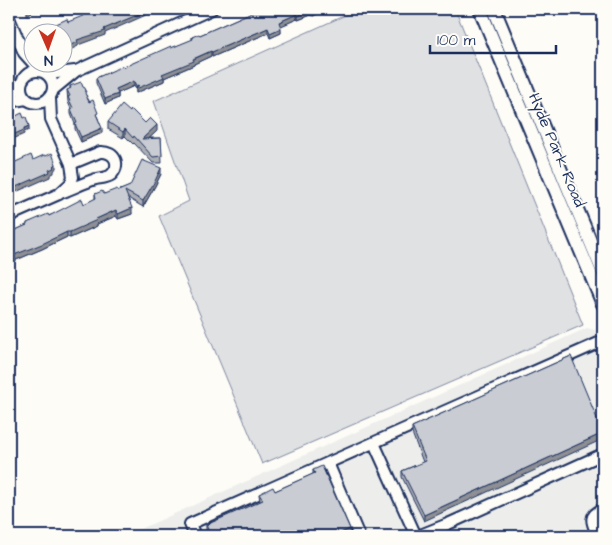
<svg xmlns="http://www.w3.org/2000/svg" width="612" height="545" font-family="'Architects Daughter',sans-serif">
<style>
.built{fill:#edeeec}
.green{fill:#e0e1e3;stroke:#7e88a0}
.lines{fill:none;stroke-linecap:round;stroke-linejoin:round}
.minor-casing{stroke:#1b2f5e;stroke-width:14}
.major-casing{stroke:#1b2f5e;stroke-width:16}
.minor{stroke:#fdfcf7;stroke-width:10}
.major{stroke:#fdfcf7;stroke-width:12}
.wall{fill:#adafb5;stroke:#1b2f5e}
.shaded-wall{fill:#8d8f94;stroke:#1b2f5e}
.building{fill:#c9ccd3;stroke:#1b2f5e}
.labels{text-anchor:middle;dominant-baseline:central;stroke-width:4;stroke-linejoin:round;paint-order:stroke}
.street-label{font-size:16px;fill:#1b2f5e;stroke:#fdfcf7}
</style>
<rect width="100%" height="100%" fill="#fdfcf7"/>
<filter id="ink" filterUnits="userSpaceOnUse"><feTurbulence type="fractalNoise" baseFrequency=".02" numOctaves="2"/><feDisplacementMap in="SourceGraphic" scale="10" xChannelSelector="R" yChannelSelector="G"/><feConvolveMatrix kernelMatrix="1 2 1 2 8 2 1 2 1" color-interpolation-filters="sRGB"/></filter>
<g filter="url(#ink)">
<!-- built -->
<polygon class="built" points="587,328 603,332 603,536 125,536"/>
<!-- green -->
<polygon class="green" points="359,9 455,9 583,325 262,464 159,216 189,201 154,101"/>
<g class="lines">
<defs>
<g id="minor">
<polyline points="9,18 24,53 40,71"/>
<circle cx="37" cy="87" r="16"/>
<polyline points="47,74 75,71"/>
<polyline points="54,89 76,71 212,9"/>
<polyline points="9,95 21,84"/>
<polyline points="9,102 26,99"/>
<path d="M63,192c11,-4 22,-10 33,-13 5,-1 11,-1 15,-4 10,-9 5,-24 -11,-23l-29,12"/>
<polyline points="9,216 59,194 70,184 73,177 71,164 51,119 50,98"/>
<polyline points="374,443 416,536"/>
<polyline points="328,463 359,536"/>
<polyline points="195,536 190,524 603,341"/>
<polyline points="418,536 448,524 603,454"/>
<path d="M598,536c-6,-13 -11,-20 5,-27"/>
</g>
<g id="major">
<polyline points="480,9 603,304"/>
<polyline points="494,9 603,272"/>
</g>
</defs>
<!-- minor casing -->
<use href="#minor" class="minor-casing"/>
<!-- major casing -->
<use href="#major" class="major-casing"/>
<!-- minor -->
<use href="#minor" class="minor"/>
<!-- major -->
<use href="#major" class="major"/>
</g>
<!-- wall -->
<g class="wall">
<polygon points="259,9 325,9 325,10 313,16 311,15 298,20 297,19 280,26 281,33 270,38 268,33 212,57 211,56 194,64 194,65 164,78 164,81 136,93 136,90 134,86 118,93 118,98 105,104 96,83 96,78 192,40 192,37 200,35"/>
<polygon points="70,86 86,95 98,118 102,133 81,142 75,129 75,124 71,114 71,109 68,102 67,90 70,89"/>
<polygon points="108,122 145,123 157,131 149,138 161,138 162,163 153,163 134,143 133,144 125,136 123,138 108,129"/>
<polygon points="161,174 155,186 143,207 128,198 132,214 118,219 116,216 97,224 97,226 70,238 67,237 42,249 9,263 9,233 27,225 27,223 84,204 95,199 95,194 104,194 118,191"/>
<polygon points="571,356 424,521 402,477 402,471 423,462 412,433 412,427"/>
<polygon points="313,470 350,536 207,536 206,533 206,525 260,502 259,494 275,491 313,474"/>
</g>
<!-- shaded-wall -->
<g class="shaded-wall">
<polygon points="30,9 34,9 34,11 27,15 27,10"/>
<polygon points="151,9 155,9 155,11 105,33 105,35 78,45 78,46 68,51 68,46 77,40"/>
<polygon points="318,9 325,9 325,10 313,16 313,11"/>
<polygon points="311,10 311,15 298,20 298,16"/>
<polygon points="297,14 297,19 279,27 279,22"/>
<polygon points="268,28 268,33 212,57 212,52"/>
<polygon points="281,28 281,33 270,38 270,33"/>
<polygon points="65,44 65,48 62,49 62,45"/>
<polygon points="211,51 211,56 194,64 194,65 164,78 164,81 136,93 136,86"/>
<polygon points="134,81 134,86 116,94 116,89"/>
<polygon points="118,94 118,98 105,104 105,99"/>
<polygon points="157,125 157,131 142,145 142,139"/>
<polygon points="29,126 29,130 24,132 24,134 11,140 11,141 9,142 9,138 10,136"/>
<polygon points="102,128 102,133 81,142 81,137"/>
<polygon points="125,129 125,136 123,138 123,132"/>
<polygon points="56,164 56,168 54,171 54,173 50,175 50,177 9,195 9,190 49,170"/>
<polygon points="161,168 161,174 155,186 143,207 143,201"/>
<polygon points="132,208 132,214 118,219 118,214"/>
<polygon points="116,210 116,216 97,224 97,226 70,238 70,232 96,219"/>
<polygon points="67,232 67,237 42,249 9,263 9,257"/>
<polygon points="603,433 603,439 424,521 424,515"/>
<polygon points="350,529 350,536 333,536"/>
</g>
<!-- building -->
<g class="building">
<polygon points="91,9 151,9 104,29 105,31 77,40 78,42 68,46 67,44 65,45 65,44 62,45 62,32 36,32 39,31 38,28 48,24 49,26 53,24 54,25 67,19 68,22 85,15 83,12"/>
<polygon points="259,9 318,9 313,11 311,10 298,16 297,14 279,22 281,28 270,33 268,28 212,52 211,51 193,59 194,61 162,74 164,77 136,89 139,85 136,86 134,81 116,89 118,94 105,99 96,78 123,66 124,67 171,46 171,48 193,39 192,37 199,34 200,35"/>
<polygon points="81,82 83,87 85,88 86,91 85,93 89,102 93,100 98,113 96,114 102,128 81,137 75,124 77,123 71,109 73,108 68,97 70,96 67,90 71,88 70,86"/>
<polygon points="122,105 130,112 131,109 145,123 150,118 157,125 142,139 161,138 162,156 153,157 134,136 133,138 125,129 123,132 108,122"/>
<polygon points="22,113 24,118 26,117 29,126 24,128 24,130 10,136 11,137 9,138 9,117 15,114 16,116"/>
<polygon points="52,153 56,164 53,167 54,168 49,170 50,172 9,190 9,165 31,155 33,160 44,155 46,156"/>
<polygon points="142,160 161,168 155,181 143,201 125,191 132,208 118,214 116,210 96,219 97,220 70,232 67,232 42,244 9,257 9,233 27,225 27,223 48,214 49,216 82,199 84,204 96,198 95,194 102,191 104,194 117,189 118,191 130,186"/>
<polygon points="571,356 603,433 424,515 402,471 426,461 412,427"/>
<polygon points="322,466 350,529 333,536 211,536 206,525 263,500 259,494 273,487 275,491 315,473 313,470"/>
</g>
</g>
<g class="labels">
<!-- street labels -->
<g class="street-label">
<text transform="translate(557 150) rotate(67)">Hyde Park Road</text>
</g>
</g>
<!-- margin -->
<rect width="612" height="545" fill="none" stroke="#fdfcf7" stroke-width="30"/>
<rect x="15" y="15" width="582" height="515" fill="none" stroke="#1b2f5e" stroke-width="2" filter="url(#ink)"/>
<!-- north arrow -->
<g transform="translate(48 48) rotate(178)"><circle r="24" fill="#fdfcf7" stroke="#a3aaba"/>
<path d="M0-4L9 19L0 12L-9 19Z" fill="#c8321e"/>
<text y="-8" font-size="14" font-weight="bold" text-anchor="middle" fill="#1b2f5e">N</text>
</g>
<!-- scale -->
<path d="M430 45v8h126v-8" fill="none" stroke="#1b2f5e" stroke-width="2.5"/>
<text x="437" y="45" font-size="15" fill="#1b2f5e" stroke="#fdfcf7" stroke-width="4" paint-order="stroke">100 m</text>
</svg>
